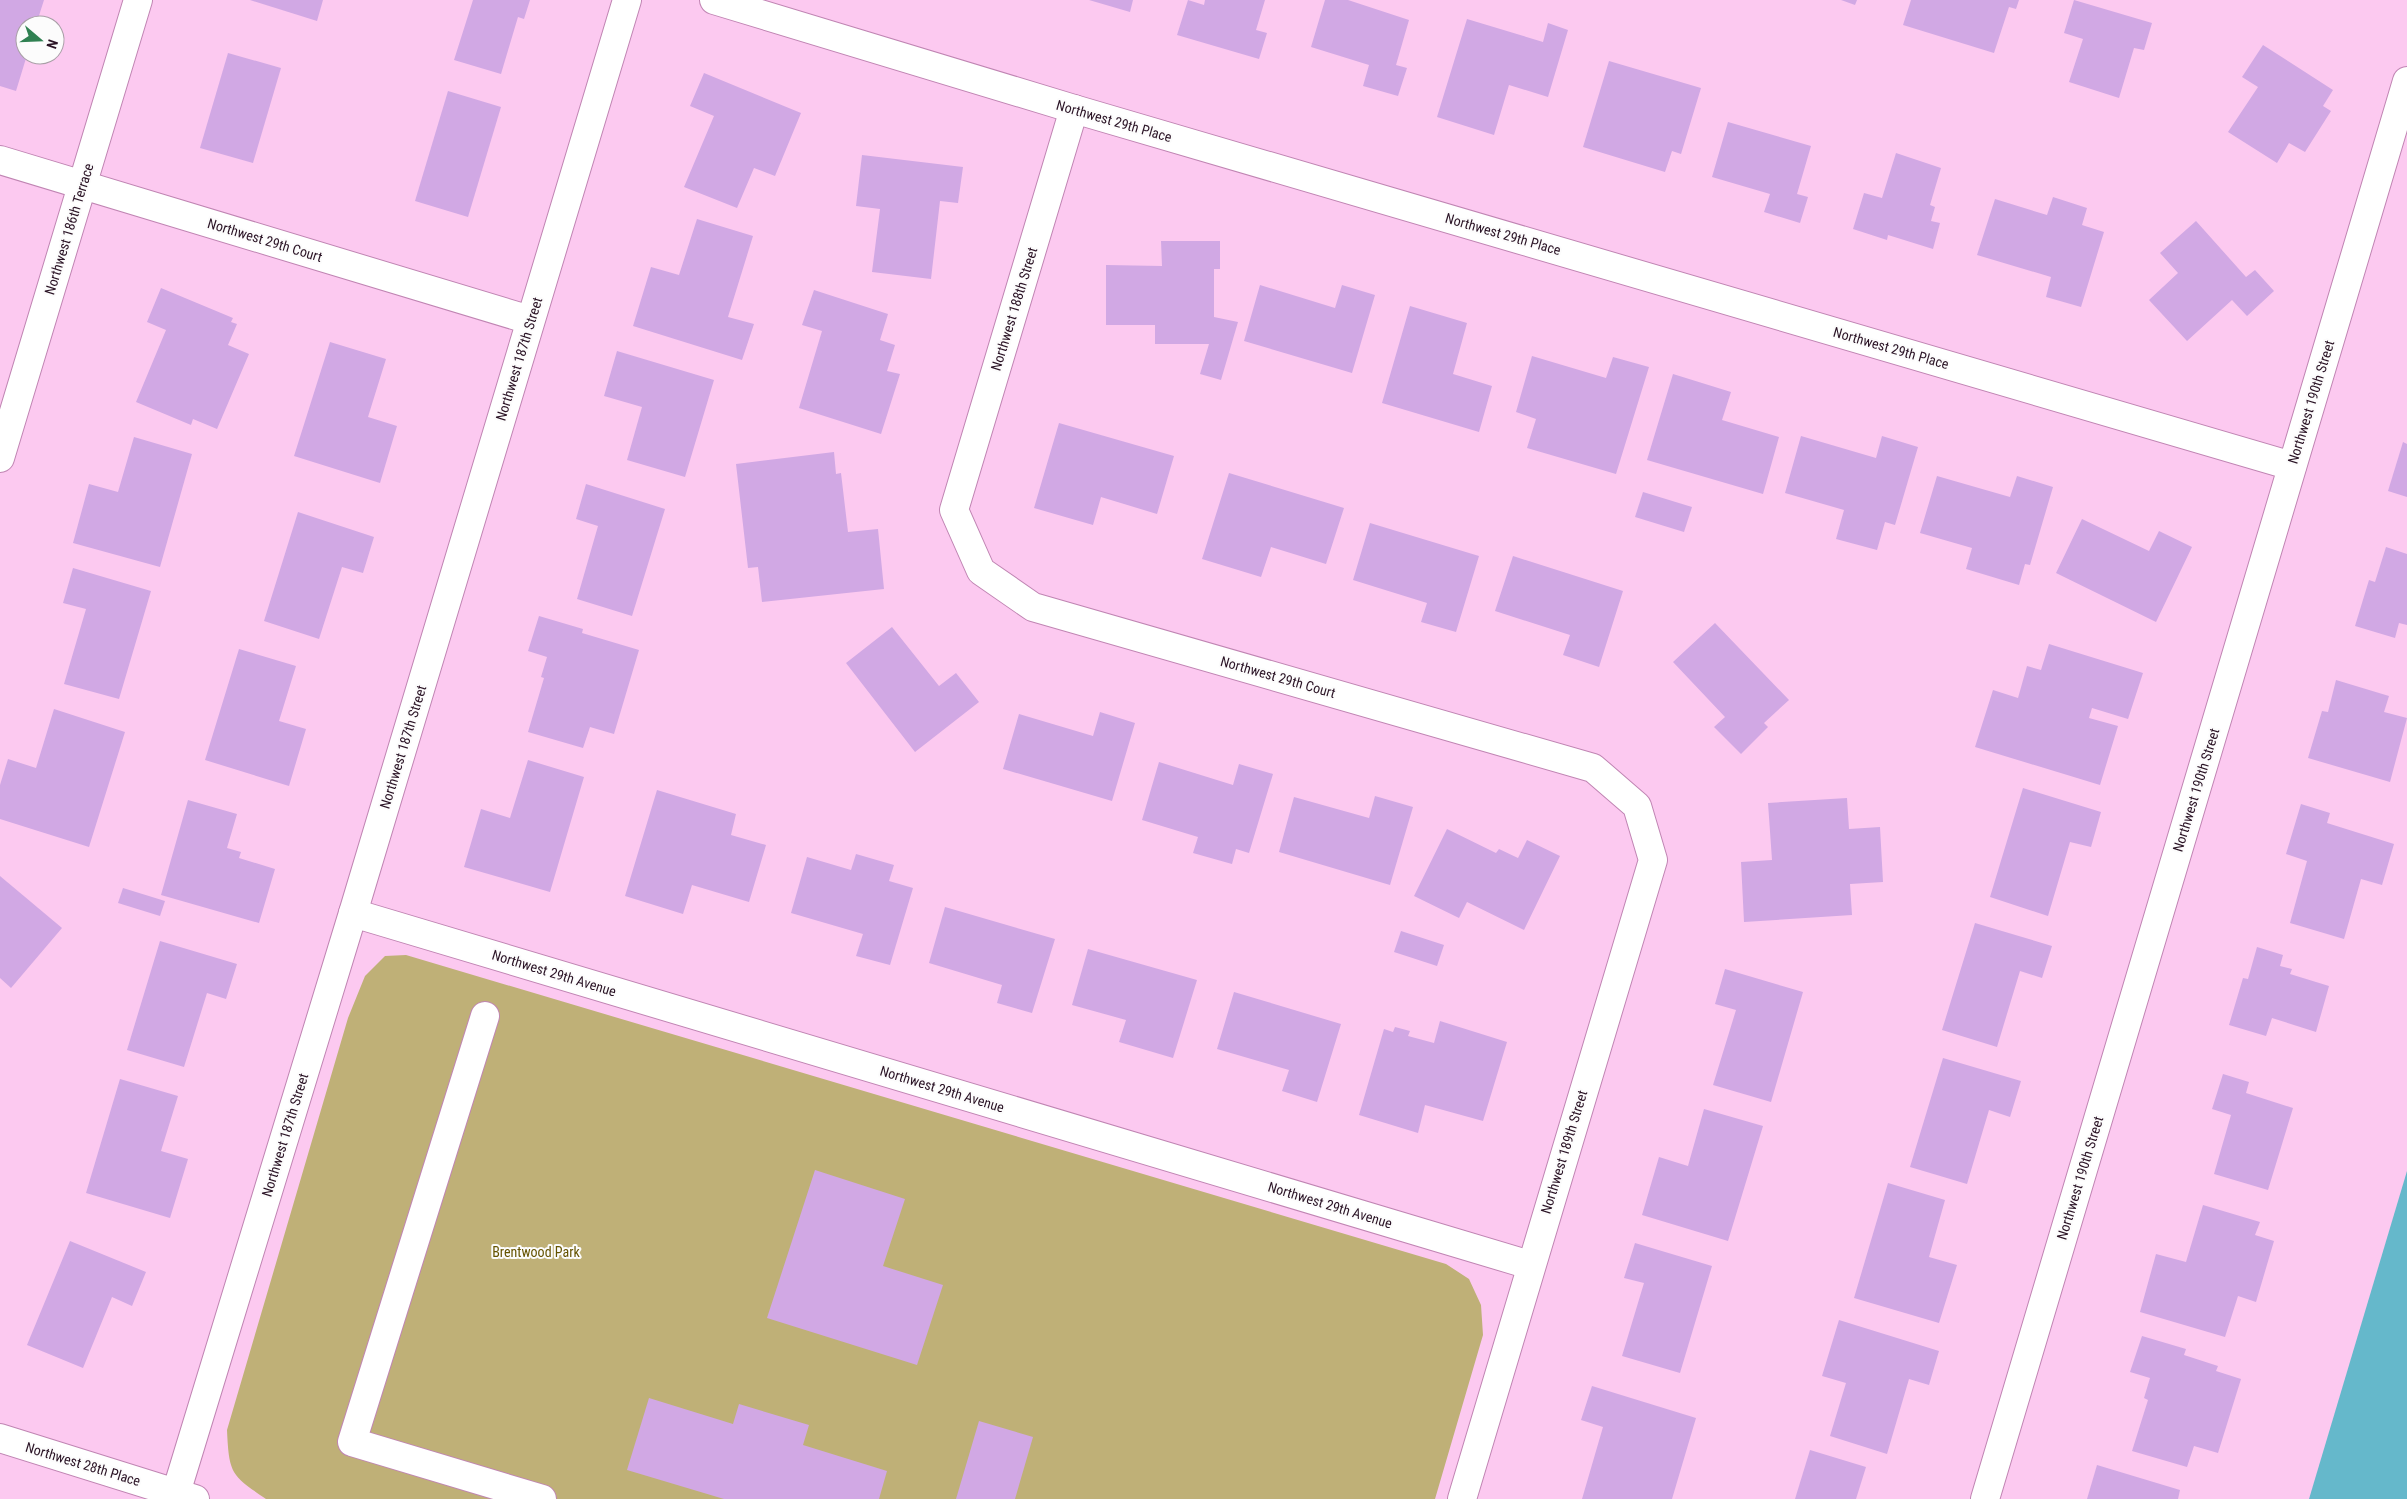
<svg xmlns="http://www.w3.org/2000/svg" width="2407" height="1499" font-family="'Roboto Condensed',sans-serif">
<style>
.green{fill:#bfb077}
.water{fill:#65b8cb}
.building{fill:#d1a8e4}
.lines{fill:none;stroke-linecap:round;stroke-linejoin:round}
.minor-casing{stroke:#c085b3;stroke-width:30}
.minor{stroke:#fff;stroke-width:28}
.labels{text-anchor:middle;dominant-baseline:central;stroke-width:4;stroke-linejoin:round;paint-order:stroke}
.street-label{font-size:14px;fill:#2a1325;stroke:#fcfcfc}
.park-label{font-size:14px;fill:#655300;stroke:#fcfcfc}
</style>
<rect width="100%" height="100%" fill="#fcc9f0"/>
<!-- green -->
<path class="green" d="M406,955l1040,309 23,15 12,26 2,30 -48,164h-1169c-35,-24 -37,-25 -39,-69l121,-412 17,-42 20,-20z"/>
<!-- water -->
<polygon class="water" points="2407,1171 2407,1499 2309,1499"/>
<!-- building -->
<g class="building">
<polygon points="0,0 44,0 36,25 25,25 25,55 27,55 16,91 0,86"/>
<polygon points="250,0 323,0 317,21"/>
<polygon points="473,0 530,0 524,19 518,17 501,74 454,60"/>
<polygon points="1089,0 1133,0 1130,12"/>
<polygon points="1188,0 1204,5 1205,0 1265,0 1256,30 1267,33 1259,59 1177,35"/>
<polygon points="1325,0 1348,0 1409,20 1396,65 1407,68 1398,96 1363,86 1369,65 1311,47"/>
<polygon points="1841,0 1857,0 1855,5"/>
<polygon points="1911,0 2019,0 2016,9 2009,7 1994,53 1903,25"/>
<polygon points="2074,0 2152,23 2144,50 2134,48 2119,98 2069,82 2083,39 2064,33"/>
<polygon points="1467,19 1543,42 1548,23 1568,30 1548,97 1509,85 1494,135 1437,117"/>
<polygon points="2263,45 2333,90 2323,106 2331,111 2305,152 2289,143 2277,163 2228,132 2258,87 2242,77"/>
<polygon points="228,53 281,68 253,163 200,148"/>
<polygon points="1609,61 1701,88 1681,154 1672,151 1665,172 1583,147"/>
<polygon points="704,73 801,113 775,176 754,168 737,208 684,187 714,116 690,106"/>
<polygon points="448,91 501,107 468,217 415,201"/>
<polygon points="1728,122 1811,146 1797,194 1808,197 1800,223 1764,212 1770,194 1712,177"/>
<polygon points="1896,153 1941,168 1930,205 1935,207 1931,221 1940,223 1933,249 1888,235 1887,240 1853,229 1864,193 1882,198"/>
<polygon points="862,155 963,167 958,203 940,201 931,279 872,272 880,209 856,206"/>
<polygon points="2053,197 2087,208 2082,225 2104,232 2081,307 2046,297 2051,277 1977,255 1995,199 2047,215"/>
<polygon points="697,219 753,236 728,317 754,324 742,360 633,326 651,267 679,275"/>
<polygon points="2196,221 2246,277 2255,270 2274,291 2247,316 2232,300 2187,341 2149,300 2178,273 2160,253"/>
<polygon points="1161,241 1220,241 1220,269 1214,269 1214,317 1238,322 1221,380 1200,374 1209,344 1155,344 1155,325 1106,325 1106,265 1162,266"/>
<polygon points="1260,285 1335,308 1342,285 1375,295 1352,373 1244,341"/>
<polygon points="161,288 233,318 231,322 237,324 228,345 249,354 217,429 193,419 191,425 136,402 166,330 147,322"/>
<polygon points="814,290 888,314 880,340 895,345 887,371 900,374 881,434 799,408 822,331 802,325"/>
<polygon points="1410,306 1467,323 1453,374 1492,386 1479,432 1382,403"/>
<polygon points="330,342 386,359 368,417 397,426 380,483 294,456"/>
<polygon points="617,351 714,380 685,477 627,460 642,407 604,396"/>
<polygon points="1532,356 1606,378 1613,357 1649,367 1616,474 1527,448 1536,419 1516,412"/>
<polygon points="1673,374 1731,392 1722,420 1779,437 1763,494 1647,460"/>
<polygon points="1059,423 1174,456 1157,514 1101,497 1093,525 1034,508"/>
<polygon points="1801,436 1876,458 1882,436 1918,447 1895,525 1885,522 1877,550 1836,539 1844,510 1785,493"/>
<polygon points="134,437 192,454 160,567 73,543 89,484 118,492"/>
<polygon points="2403,442 2407,444 2407,497 2388,491"/>
<polygon points="834,452 836,474 841,473 848,532 878,529 884,589 762,602 758,567 748,568 736,464"/>
<polygon points="1229,473 1344,508 1326,564 1271,547 1261,577 1202,559"/>
<polygon points="1937,476 2010,497 2017,476 2053,487 2030,565 2025,564 2019,585 1966,569 1972,548 1920,533"/>
<polygon points="586,484 665,509 632,616 577,599 598,526 576,519"/>
<polygon points="1643,492 1692,507 1684,532 1635,517"/>
<polygon points="298,512 374,537 363,573 342,567 319,639 264,621"/>
<polygon points="2082,519 2149,551 2159,531 2192,547 2156,622 2056,573"/>
<polygon points="1370,523 1479,556 1456,632 1421,622 1427,603 1353,580"/>
<polygon points="2386,547 2407,554 2407,625 2399,623 2395,638 2355,626 2369,580 2375,582"/>
<polygon points="1513,556 1623,591 1599,667 1563,655 1570,635 1495,611"/>
<polygon points="73,568 151,591 119,699 64,684 86,609 63,603"/>
<polygon points="539,616 583,629 582,633 639,650 614,734 590,727 583,748 528,732 544,678 541,677 547,657 528,651"/>
<polygon points="1715,623 1789,700 1764,723 1768,727 1741,754 1714,727 1725,717 1673,662"/>
<polygon points="892,627 939,686 956,673 979,702 915,752 846,663"/>
<polygon points="2049,644 2143,673 2128,719 2092,708 2089,718 2118,726 2100,785 1975,747 1993,690 2018,698 2027,666 2041,670"/>
<polygon points="239,649 296,666 279,721 306,729 289,786 205,760"/>
<polygon points="2336,680 2389,696 2384,712 2407,718 2390,782 2308,758 2322,711 2328,712"/>
<polygon points="54,709 125,732 89,847 0,819 0,785 8,759 36,768"/>
<polygon points="1100,712 1135,723 1112,801 1003,769 1019,714 1093,736"/>
<polygon points="528,760 584,777 550,892 464,867 481,809 510,818"/>
<polygon points="1159,762 1233,785 1239,764 1273,774 1249,853 1236,849 1232,864 1193,853 1198,837 1142,820"/>
<polygon points="2023,788 2101,812 2091,847 2070,842 2048,916 1990,897"/>
<polygon points="657,790 736,814 731,835 766,845 749,902 692,885 683,914 625,896"/>
<polygon points="1375,796 1413,807 1390,885 1279,852 1294,797 1369,818"/>
<polygon points="1847,798 1849,829 1880,827 1883,882 1850,884 1852,915 1744,922 1741,862 1772,860 1768,803"/>
<polygon points="188,800 237,814 227,848 241,852 239,858 275,869 259,923 161,895"/>
<polygon points="2301,804 2330,813 2327,823 2394,844 2382,885 2361,879 2344,939 2290,923 2307,861 2286,854"/>
<polygon points="1447,829 1496,853 1499,849 1518,858 1527,840 1560,856 1524,930 1467,902 1459,918 1414,896"/>
<polygon points="856,854 894,865 889,881 913,888 890,965 856,956 863,934 791,913 807,857 851,870"/>
<polygon points="0,876 62,928 11,988 0,978"/>
<polygon points="123,888 165,901 160,916 118,903"/>
<polygon points="945,907 1055,939 1032,1013 997,1003 1002,985 929,963"/>
<polygon points="1975,923 2052,946 2042,978 2020,971 1997,1047 1942,1030"/>
<polygon points="1401,931 1444,945 1437,966 1394,952"/>
<polygon points="160,941 237,964 226,999 207,993 184,1067 127,1050"/>
<polygon points="2257,947 2283,955 2280,966 2292,969 2290,974 2329,986 2316,1032 2272,1018 2266,1036 2229,1025 2243,978 2248,979"/>
<polygon points="1088,949 1197,980 1173,1058 1119,1042 1126,1020 1072,1005"/>
<polygon points="1725,969 1803,992 1771,1102 1713,1085 1736,1010 1715,1004"/>
<polygon points="1234,992 1341,1024 1317,1102 1282,1091 1289,1070 1217,1049"/>
<polygon points="1440,1021 1507,1042 1483,1121 1425,1105 1418,1133 1359,1115 1384,1029 1393,1032 1395,1027 1410,1031 1408,1036 1434,1043"/>
<polygon points="1943,1058 2021,1081 2010,1117 1989,1110 1967,1184 1910,1167"/>
<polygon points="2223,1074 2249,1082 2246,1093 2293,1108 2268,1190 2214,1174 2231,1115 2212,1109"/>
<polygon points="120,1079 178,1096 161,1151 188,1159 170,1218 86,1193"/>
<polygon points="1704,1109 1763,1126 1728,1241 1642,1215 1659,1157 1688,1166"/>
<polygon points="815,1170 905,1199 883,1266 943,1285 917,1365 767,1318"/>
<polygon points="1888,1183 1945,1200 1929,1257 1957,1265 1939,1323 1854,1298"/>
<polygon points="2203,1205 2260,1222 2255,1235 2274,1241 2256,1302 2238,1296 2225,1337 2140,1312 2156,1254 2186,1262"/>
<polygon points="70,1241 146,1272 132,1306 112,1297 83,1368 27,1345"/>
<polygon points="1635,1243 1712,1266 1680,1373 1622,1356 1644,1283 1624,1278"/>
<polygon points="1839,1320 1939,1351 1929,1385 1909,1379 1887,1454 1830,1436 1846,1383 1822,1376"/>
<polygon points="2142,1336 2186,1349 2184,1355 2218,1366 2216,1371 2241,1379 2218,1453 2194,1446 2187,1467 2132,1451 2148,1400 2144,1398 2150,1378 2130,1372"/>
<polygon points="1592,1386 1696,1418 1672,1499 1582,1499 1603,1427 1581,1420"/>
<polygon points="649,1398 733,1424 739,1404 809,1425 803,1445 887,1471 879,1499 724,1499 627,1470"/>
<polygon points="979,1421 1033,1437 1015,1499 956,1499"/>
<polygon points="1810,1450 1866,1467 1856,1499 1795,1499"/>
<polygon points="2097,1465 2180,1490 2178,1499 2087,1499"/>
</g>
<g class="lines">
<defs>
<g id="minor">
<polyline points="714,0 1074,109 2292,466"/>
<polyline points="1074,109 954,510 981,571 1033,607 1593,768 1637,806 1653,860 1462,1499"/>
<polyline points="0,160 530,320"/>
<polyline points="0,458 138,0"/>
<polyline points="353,913 1530,1265"/>
<polyline points="485,1016 352,1442 542,1499"/>
<polyline points="0,1438 195,1499"/>
<polyline points="176,1493 353,913 627,0"/>
<polyline points="1985,1499 2407,81"/>
</g>
</defs>
<!-- minor casing -->
<use href="#minor" class="minor-casing"/>
<!-- minor -->
<use href="#minor" class="minor"/>
</g>
<g class="labels">
<!-- street labels -->
<g class="street-label">
<text transform="translate(1114 121) rotate(16)">Northwest 29th Place</text>
<text transform="translate(69 229) rotate(-73)">Northwest 186th Terrace</text>
<text transform="translate(1503 234) rotate(16)">Northwest 29th Place</text>
<text transform="translate(265 240) rotate(17)">Northwest 29th Court</text>
<text transform="translate(1014 309) rotate(-73)">Northwest 188th Street</text>
<text transform="translate(1891 348) rotate(16)">Northwest 29th Place</text>
<text transform="translate(519 359) rotate(-73)">Northwest 187th Street</text>
<text transform="translate(2311 402) rotate(-73)">Northwest 190th Street</text>
<text transform="translate(1278 677) rotate(16)">Northwest 29th Court</text>
<text transform="translate(403 747) rotate(-73)">Northwest 187th Street</text>
<text transform="translate(2196 790) rotate(-73)">Northwest 190th Street</text>
<text transform="translate(554 973) rotate(17)">Northwest 29th Avenue</text>
<text transform="translate(942 1089) rotate(17)">Northwest 29th Avenue</text>
<text transform="translate(285 1135) rotate(-73)">Northwest 187th Street</text>
<text transform="translate(1564 1152) rotate(-73)">Northwest 189th Street</text>
<text transform="translate(2080 1178) rotate(-73)">Northwest 190th Street</text>
<text transform="translate(1330 1205) rotate(17)">Northwest 29th Avenue</text>
<text transform="translate(83 1464) rotate(17)">Northwest 28th Place</text>
</g>
<!-- park labels -->
<g class="park-label">
<text x="536" y="1252">Brentwood Park</text>
</g>
</g>
<!-- north arrow -->
<g transform="translate(40 40) rotate(109)"><circle r="24" fill="#fcfcfc" stroke="#a89fa6"/>
<path d="M0-4L9 19L0 12L-9 19Z" fill="#308152"/>
<text y="-8" font-size="14" font-weight="bold" text-anchor="middle" fill="#2a1325">N</text>
</g>
</svg>
